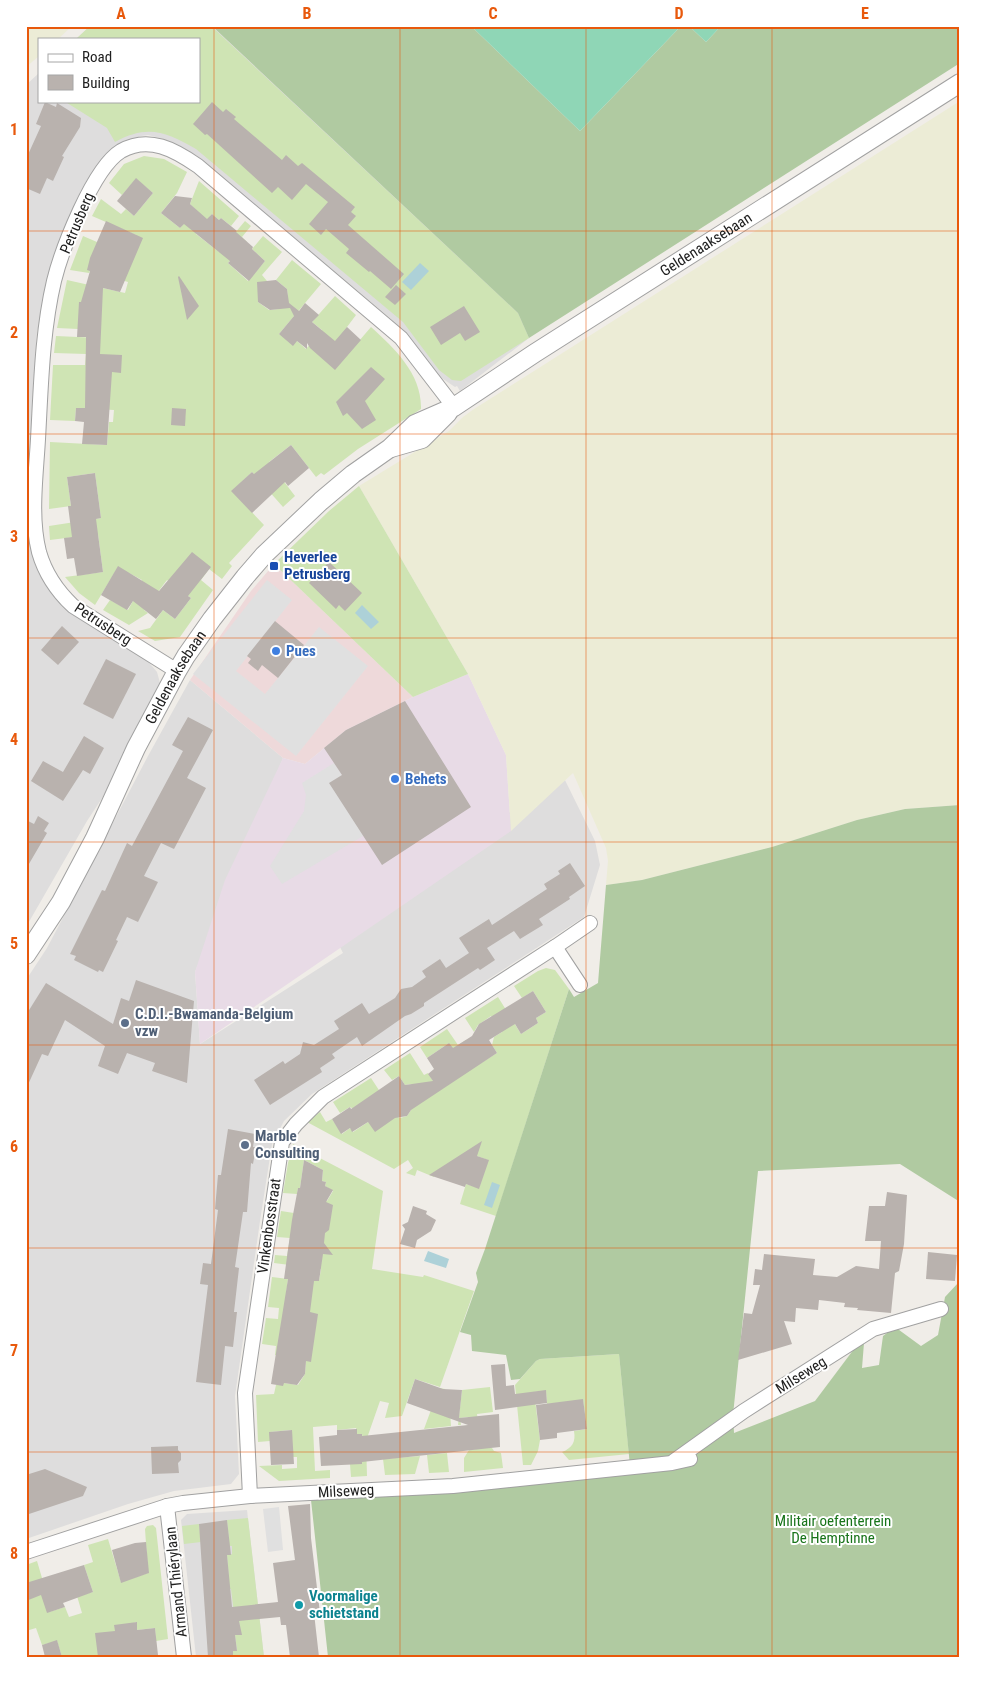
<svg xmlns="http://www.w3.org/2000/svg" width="986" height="1683" font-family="'Roboto Condensed',sans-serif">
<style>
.residential{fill:#dedddd}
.commercial{fill:#eed9da}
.industrial{fill:#e8dbe6}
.farmland{fill:#ececd6}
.grass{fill:#cfe4b4}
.forest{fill:#b0caa1}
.pitch{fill:#8fd6b6}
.parking{fill:#e0e0e0}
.water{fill:#add1d8}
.building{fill:#b9b2ae}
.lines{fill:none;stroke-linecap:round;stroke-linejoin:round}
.minor-casing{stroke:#a1a1a1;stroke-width:16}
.tertiary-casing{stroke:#a1a1a1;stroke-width:20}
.minor{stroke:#fff;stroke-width:14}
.tertiary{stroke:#fff;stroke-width:18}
.grid{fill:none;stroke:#e8590c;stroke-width:1;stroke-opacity:0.55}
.transit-dot{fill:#1a4fb4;stroke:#fff;stroke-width:2}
.shop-dot{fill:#3f7fe0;stroke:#fff;stroke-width:2}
.service-dot{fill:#5c6f8a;stroke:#fff;stroke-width:2}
.culture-dot{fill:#0f9aa8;stroke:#fff;stroke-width:2}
.labels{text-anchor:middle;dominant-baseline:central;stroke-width:4;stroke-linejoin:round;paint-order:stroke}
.street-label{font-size:15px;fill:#202020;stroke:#fff}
.transit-label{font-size:15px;font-weight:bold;fill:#164399;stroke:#fff;text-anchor:start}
.shop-label{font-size:15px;font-weight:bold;fill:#366cbe;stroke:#fff;text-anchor:start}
.service-label{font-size:15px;font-weight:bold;fill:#4e5e75;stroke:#fff;text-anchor:start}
.park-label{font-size:15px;fill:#18741a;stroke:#fff}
.culture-label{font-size:15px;font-weight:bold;fill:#0d838f;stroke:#fff;text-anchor:start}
.neatline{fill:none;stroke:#e8590c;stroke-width:2}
.grid-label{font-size:16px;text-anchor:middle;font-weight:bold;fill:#e8590c}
</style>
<rect width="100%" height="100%" fill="#f0ede8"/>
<!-- residential -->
<g class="residential">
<polygon points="90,26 212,26 519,313 529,338 460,391 457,386 455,387 437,375 414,342 390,318 196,155 164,139 148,135 141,136 121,143 100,162 91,177 60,239 47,281 37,333 31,421 28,523 29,540 33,557 51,592 59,601 66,609 88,624 146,659 157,672 160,683 129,744 112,783 87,821 26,927 26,85 39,73 39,101 199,101 199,39 76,39"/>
<polygon points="190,680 283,758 195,972 200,1044 343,953 337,941 420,887 560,770 595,841 600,865 584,917 312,1094 284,1121 272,1144 260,1221 235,1396 239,1474 231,1484 174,1491 128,1504 26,1539 26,980 47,948 148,756"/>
<polygon points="247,1510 264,1657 196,1657 181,1520 187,1514"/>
</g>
<!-- commercial -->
<polygon class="commercial" points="274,564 413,697 346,730 305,764 283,758 190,680 251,591"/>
<!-- industrial -->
<polygon class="industrial" points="468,674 506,755 511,831 200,1044 195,972 225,880 283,758 305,764 346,730 413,697"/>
<!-- farmland -->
<g class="farmland">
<polygon points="26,26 72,26 58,39 39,39 39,56 26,67"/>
<polygon points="960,101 960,805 905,809 857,820 772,847 642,880 606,885 608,861 606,848 573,773 511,831 506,755 468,674 359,486 449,431 463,417 474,409"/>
</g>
<!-- grass -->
<g class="grass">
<path d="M90,26h121l307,287 11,25 -68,43 -9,-1 -13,-10 -36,-48 -207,-173c-30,-17 -48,-25 -81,-7l-8,-14 -43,-27h135v-62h-123z"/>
<path d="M144,156l20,3 23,13 -10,21 -16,20 19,15 16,-18 -6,-6 9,-23 40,35 -8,10 -10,-8 -2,2 -7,-6 -16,20 23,18 26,-31 6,5 -9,11 5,5 -19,21 20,18 17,-20 -13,-12 11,-13 19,16 -20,23 5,6 -9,10v11l11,8 10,-1 9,-10 -1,-10 -11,-9 16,-20 29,24 -42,50 18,7 9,8 16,-19 -10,-8 23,-26 21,19 -9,12 -12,42 36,-42c24,22 51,47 50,82l-63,40 -34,26 -3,-2 -5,4 -25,-32 -22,17 26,34 -12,11 -31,-35 -20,19 32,34 -35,38 3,3 -10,13 -13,-10 -8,11 12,10 -33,47 -25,4 -17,-10 12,-3 13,-18 12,9 16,-21 -24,-18 -23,30 4,3 -19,12 -26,-15 7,-10 18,10 11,-20 3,-10 -13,-7 -4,8v-10l-7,-4 -23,38 -16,-12 -14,-16 38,-5 -5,-38 -48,6 -1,-14 52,-8 -6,-45 -28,4 4,29 -22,3 1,-67 57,3 2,-23h4l1,-12 -38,-2 -1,13 -25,-1 3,-55h32l1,-11 -32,-1 2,-17 44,2 -22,-9 -21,-1 10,-48 58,13 3,-11 -38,-11 -1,2 -19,-3 13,-34 21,9 32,-10 -44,-19 9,-17 20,15 5,-5 8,7 19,-23 -17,-14 -14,16 -13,-12 15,-19z"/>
<polygon points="359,486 468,674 413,697 274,564 329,511"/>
<polygon points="546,968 555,970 569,989 496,1216 460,1204 466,1184 479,1188 488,1160 477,1156 436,1171 434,1177 417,1170 415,1176 406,1173 413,1168 408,1160 394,1169 307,1122 320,1112 326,1122 332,1119 342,1134 350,1128 353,1132 368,1122 384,1126 350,1107 340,1113 333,1102 371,1078 396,1116 400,1118 407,1116 411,1110 415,1085 412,1084 405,1085 399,1076 392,1080 384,1070 410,1053 424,1075 428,1073 439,1090 449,1043 427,1058 420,1047 447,1029 458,1045 466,1040 481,1063 497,1053 492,1045 494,1037 502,1032 491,1016 478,1025 474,1032 465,1018 498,997 521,1034 538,1023 536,1018 546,1012 533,991 522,998 514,986 538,971"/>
<polygon points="293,1144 383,1191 372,1269 423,1277 424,1275 474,1291 440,1387 415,1379 402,1416 385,1418 389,1403 380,1401 366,1441 367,1476 351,1477 350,1464 364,1461 362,1434 357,1434 356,1428 337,1430 337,1425 313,1427 315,1471 330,1470 330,1478 279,1481 259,1466 282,1465 282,1469 297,1468 297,1457 293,1457 291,1430 270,1432 270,1441 258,1442 256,1395 274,1394 276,1385 284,1383 298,1385 305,1374 306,1359 275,1355 276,1346 262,1344 266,1318 278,1319 279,1308 268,1307 272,1277 288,1279 286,1294 314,1281 319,1281 321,1269 274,1263 275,1255 287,1256 290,1238 277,1237 281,1211 294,1213 323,1200 327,1201 333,1191 325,1186 326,1182 322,1181 323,1170 304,1160 300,1188 298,1188 297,1194 283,1193 288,1163"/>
<path d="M619,1354l10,100 -60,6 -7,-8c10,-4 14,-10 12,-21l13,-2 -4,-29 -36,4 -1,-13 -12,1 6,48 -2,11 -7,14h-8l-8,-80 21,-24 4,-2z"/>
<polygon points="490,1387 493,1412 477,1414 478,1422 469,1423 468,1417 460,1418 461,1425 458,1425 462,1390"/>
<polygon points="439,1388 445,1389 441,1410 450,1411 451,1426 424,1429"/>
<polygon points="483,1448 492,1448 494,1451 501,1453 503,1468 464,1472 464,1458 469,1450"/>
<polygon points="447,1453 449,1472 429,1473 427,1455"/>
<polygon points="420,1456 415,1474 385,1475 383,1459"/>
<polygon points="248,1518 264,1657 233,1657 233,1651 237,1650 235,1635 241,1635 239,1621 235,1621 231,1589 224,1589 224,1579 229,1579 227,1555 232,1554 232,1546 222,1546 229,1539 227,1520"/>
<polygon points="199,1524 201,1542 184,1544 182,1526"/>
<polygon points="153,1525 156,1528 168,1639 156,1641 155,1628 137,1630 136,1622 115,1631 98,1657 62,1657 57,1641 42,1645 36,1628 26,1631 26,1601 29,1600 26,1590 26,1565 37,1561 42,1578 49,1612 65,1607 69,1617 82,1613 77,1596 93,1592 84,1565 93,1562 88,1545 108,1539 121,1582 148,1573 145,1529 147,1526"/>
</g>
<!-- forest -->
<g class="forest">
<polygon points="212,26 471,26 580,131 681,26 689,26 706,42 721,26 960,26 960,63 529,338 518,313"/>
<polygon points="960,805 960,1202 900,1164 758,1171 733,1415 734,1433 815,1401 854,1349 864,1343 862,1368 879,1365 883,1336 895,1327 921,1346 938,1335 945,1297 958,1283 960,1274 960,1657 328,1657 311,1500 630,1466 619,1354 540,1359 536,1361 520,1379 511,1380 506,1355 472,1351 471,1335 460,1332 478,1282 476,1273 485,1249 569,989 574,997 598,983 606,885 642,880 772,847 857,820 905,809"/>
</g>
<!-- pitch -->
<g class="pitch">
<polygon points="471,26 681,26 580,131"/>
<polygon points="689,26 721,26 706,42"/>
</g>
<!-- parking -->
<g class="parking">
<polygon points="267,580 292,600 236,671 265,694 319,627 368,666 296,756 193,674"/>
<polygon points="334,763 342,775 363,836 282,884 270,866 304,811 306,795 302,783"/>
<polygon points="279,1507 283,1550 268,1552 263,1509"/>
</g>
<!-- water -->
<g class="water">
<polygon points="420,263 429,271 411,290 402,282"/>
<polygon points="362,605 379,622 371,629 355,613"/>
<polygon points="492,1182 500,1185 492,1208 484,1205"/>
<polygon points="428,1251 449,1259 446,1268 424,1261"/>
</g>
<!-- building -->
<g class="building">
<polygon points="45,102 56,107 57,103 81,118 80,127 62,156 64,157 53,181 47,178 40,194 26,188 26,159 41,126 36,124"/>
<polygon points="212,102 223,112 226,109 236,117 234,119 282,160 286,155 298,166 302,163 355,207 351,212 356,216 348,225 404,274 391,289 370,271 369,272 346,253 349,249 326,229 321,235 309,224 328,202 306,184 292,200 278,187 272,193 207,134 205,135 193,124"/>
<polygon points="136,178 153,193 134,216 117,201"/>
<polygon points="175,196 192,198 190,204 207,219 212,214 219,220 221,218 237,231 236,232 253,247 252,249 265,261 249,281 228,263 230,261 184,224 180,228 161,213"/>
<polygon points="106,221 143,238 120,292 103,288 100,354 122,355 121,373 112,372 107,445 82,444 84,422 75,421 76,408 85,408 86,337 77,337 79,302 81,302 90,271 87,270 90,258"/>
<polygon points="179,276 199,306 187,320 178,277"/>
<polygon points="276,280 287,289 289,303 299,311 305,303 319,315 312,322 335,341 347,327 361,340 335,370 310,348 307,343 307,349 297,341 293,346 279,334 294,316 290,308 270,310 258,302 257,282"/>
<polygon points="396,285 406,294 395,305 385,297"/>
<polygon points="464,306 480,332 465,341 460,333 441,345 430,327"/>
<polygon points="371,367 385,379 365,401 376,420 362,429 347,413 343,416 336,402"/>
<polygon points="172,408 186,409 185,426 171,425"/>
<polygon points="291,445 309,468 288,486 285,482 252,513 231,491 252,472 254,474"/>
<polygon points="95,473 101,518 96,519 103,572 77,576 74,558 67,559 64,538 72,537 68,506 71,506 67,477"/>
<polygon points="192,552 211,567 188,596 191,598 175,619 163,610 156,619 133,601 127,610 101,595 118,566 159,591"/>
<polygon points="329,562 362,593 345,611 339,605 336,609 309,583"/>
<polygon points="275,621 304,645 278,678 262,665 258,671 248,663 251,659 247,656"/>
<polygon points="62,626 79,642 58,665 41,650"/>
<polygon points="106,659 136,674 113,719 83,704"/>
<polygon points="405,701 471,807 382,865 329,783 342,775 324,748 346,730"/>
<polygon points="188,717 213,730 187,778 206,788 174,849 161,843 144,876 158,882 138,922 127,917 116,940 118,941 103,972 99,970 98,972 74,960 76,956 70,954 102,890 105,891 127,843 132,846 183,751 172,745"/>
<polygon points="84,736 104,748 90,774 83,770 63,801 31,781 43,761 63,772"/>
<polygon points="38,816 49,823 44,831 47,833 26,869 26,820 34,824"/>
<polygon points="570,863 585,886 569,897 570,899 539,919 543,925 520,939 514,931 487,948 495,960 480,970 478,968 424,1003 424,1006 411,1014 405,1016 362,1046 357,1037 332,1054 335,1058 320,1068 322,1072 270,1105 254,1080 283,1061 285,1064 300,1054 303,1042 314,1045 339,1029 334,1021 362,1003 369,1014 395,998 401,989 412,987 426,977 422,971 440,959 446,968 469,953 459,938 489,919 492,925 547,889 544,884 560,874 558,871"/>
<polygon points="136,980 194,1001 187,1083 152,1071 155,1063 127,1053 118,1074 98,1066 105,1046 65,1020 48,1056 42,1054 26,1089 26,1015 46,983 113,1024 121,998 129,1001"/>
<polygon points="533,991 546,1012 536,1018 538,1023 521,1034 515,1024 489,1040 497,1053 411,1110 407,1116 395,1118 375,1132 368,1122 352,1132 350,1128 341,1134 332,1119 350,1107 351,1109 399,1076 405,1085 433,1081 428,1074 434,1069 427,1058 449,1043 453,1048 472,1036 479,1024"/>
<polygon points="228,1129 255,1134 253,1147 256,1147 253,1164 251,1163 247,1212 243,1212 235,1267 239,1268 234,1312 237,1312 233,1347 225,1346 221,1385 196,1382 208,1285 200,1284 203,1263 211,1264 218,1210 215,1209 218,1175 221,1175"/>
<polygon points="482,1141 477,1156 489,1160 479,1189 466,1184 465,1187 429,1175"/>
<polygon points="304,1160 323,1170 322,1181 326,1182 325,1186 333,1190 326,1202 333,1205 329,1230 325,1233 324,1243 333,1255 323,1254 319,1281 314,1281 310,1312 318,1314 311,1362 306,1361 305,1374 297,1385 284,1383 283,1386 271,1384 288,1279 284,1279 292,1220 298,1188 300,1188"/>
<polygon points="887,1192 907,1195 904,1244 899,1271 895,1273 891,1313 857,1310 858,1308 844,1307 845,1303 819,1300 818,1310 796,1308 795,1322 784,1321 792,1344 738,1360 744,1313 752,1314 760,1285 753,1285 755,1269 762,1270 764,1254 815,1259 813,1275 837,1277 856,1266 879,1269 881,1241 865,1241 869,1206 885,1206"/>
<polygon points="413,1206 427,1211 426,1214 436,1220 431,1231 417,1240 415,1248 400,1244 405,1229 402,1225 408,1222"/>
<polygon points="928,1252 957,1255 955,1281 926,1279"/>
<polygon points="505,1364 506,1386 514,1385 515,1394 546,1390 547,1403 495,1410 491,1365"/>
<polygon points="415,1379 443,1389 462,1390 459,1418 499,1414 500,1447 362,1462 362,1464 321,1466 319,1437 337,1435 337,1430 357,1429 357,1434 362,1434 362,1436 468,1425 407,1403"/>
<polygon points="583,1399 587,1429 557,1433 557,1438 540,1440 536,1405"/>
<polygon points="292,1430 294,1464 271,1465 269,1432"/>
<polygon points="178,1446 178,1450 181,1453 181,1460 178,1463 179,1473 152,1474 151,1447"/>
<polygon points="45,1469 87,1487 83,1496 26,1515 26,1475"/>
<polygon points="310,1504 311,1538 320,1613 314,1613 319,1657 290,1657 286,1625 281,1625 280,1617 239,1621 242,1635 235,1635 237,1651 233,1651 233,1657 208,1657 199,1524 227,1520 231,1555 227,1555 232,1607 278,1602 273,1563 295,1560 288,1506"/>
<polygon points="146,1542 149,1573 121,1583 112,1550 135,1543"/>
<polygon points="84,1565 93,1592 63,1603 65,1607 47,1613 41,1595 26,1601 26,1583"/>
<polygon points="137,1622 137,1630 155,1628 158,1655 98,1657 95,1633 115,1631 114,1625"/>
<polygon points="57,1640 62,1657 45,1657 42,1645"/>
</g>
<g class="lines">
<defs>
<g id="minor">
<path d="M177,671l-104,-65c-16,-15 -28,-33 -34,-54 -9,-36 -3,-76 -1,-113 3,-53 4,-107 16,-158 8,-32 39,-113 67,-130 28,-16 54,-1 77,15l203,172 53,69"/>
<polyline points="555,947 590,923"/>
<polyline points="674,1461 744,1411 873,1329 941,1309"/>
<polyline points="250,1496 245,1393 282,1142 296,1124 323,1097 555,947 580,985"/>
<polyline points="167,1506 184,1657"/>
<polyline points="26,1552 167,1506 183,1503 250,1496 453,1486 672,1463 690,1459"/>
</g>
<g id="tertiary">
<polyline points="391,448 422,439 448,413"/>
<path id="s1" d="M26,955l35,-53 34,-64 41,-90 40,-75 10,-17 26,-37 33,-42 19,-22 57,-54 32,-27 37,-26 25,-24 39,-17 81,-54 425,-270"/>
</g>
</defs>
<!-- minor casing -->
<use href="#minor" class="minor-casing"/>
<!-- tertiary casing -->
<use href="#tertiary" class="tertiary-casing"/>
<!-- minor -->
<use href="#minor" class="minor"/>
<!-- tertiary -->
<use href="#tertiary" class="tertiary"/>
</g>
<!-- grid -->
<path class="grid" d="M214,26v1631M400,26v1631M586,26v1631M772,26v1631M26,231h934M26,434h934M26,638h934M26,842h934M26,1045h934M26,1248h934M26,1452h934"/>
<!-- markers -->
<rect class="transit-dot" x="269" y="561" width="10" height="10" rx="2.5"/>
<g class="shop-dot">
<circle cx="276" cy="651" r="5"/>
<circle cx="395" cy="779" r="5"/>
</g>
<g class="service-dot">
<circle cx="125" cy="1023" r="5"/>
<circle cx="245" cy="1145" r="5"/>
</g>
<circle class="culture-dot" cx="299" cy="1605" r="5"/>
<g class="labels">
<!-- street labels -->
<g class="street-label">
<text transform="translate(77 223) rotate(-67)">Petrusberg</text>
<text stroke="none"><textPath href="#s1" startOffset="1010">Geldenaaksebaan</textPath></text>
<text transform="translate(103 624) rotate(33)">Petrusberg</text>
<text stroke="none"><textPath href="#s1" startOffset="316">Geldenaaksebaan</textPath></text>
<text transform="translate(269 1226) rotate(-82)">Vinkenbosstraat</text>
<text transform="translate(801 1375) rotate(-32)">Milseweg</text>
<text transform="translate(346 1491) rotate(-3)">Milseweg</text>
<text transform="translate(176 1582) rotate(-96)">Armand Thiérylaan</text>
</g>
<!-- transit labels -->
<g class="transit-label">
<text x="284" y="557">Heverlee<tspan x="284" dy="17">Petrusberg</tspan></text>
</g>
<!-- shop labels -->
<g class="shop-label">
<text x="286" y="651">Pues</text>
<text x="405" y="779">Behets</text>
</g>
<!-- service labels -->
<g class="service-label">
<text x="135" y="1014">C.D.I.-Bwamanda-Belgium<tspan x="135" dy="17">vzw</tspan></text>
<text x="255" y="1136">Marble<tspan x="255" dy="17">Consulting</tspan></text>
</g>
<!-- park labels -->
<g class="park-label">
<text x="833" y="1521">Militair oefenterrein<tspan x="833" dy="17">De Hemptinne</tspan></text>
</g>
<!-- culture labels -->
<g class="culture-label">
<text x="309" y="1596">Voormalige<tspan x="309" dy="17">schietstand</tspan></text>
</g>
</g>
<!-- border -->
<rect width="986" height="1683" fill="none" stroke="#ffffff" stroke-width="55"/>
<!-- legend -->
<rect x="38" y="38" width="162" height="65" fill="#ffffff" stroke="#a6a6a6"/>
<rect x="48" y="54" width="25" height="8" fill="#ffffff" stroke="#a6a6a6"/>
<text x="82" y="62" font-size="15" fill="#202020">Road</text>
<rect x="48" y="75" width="25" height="15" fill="#b9b2ae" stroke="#a6a6a6"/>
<text x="82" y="88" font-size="15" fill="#202020">Building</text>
<rect x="28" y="28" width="930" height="1628" class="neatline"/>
<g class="grid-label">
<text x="121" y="19">A</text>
<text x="307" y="19">B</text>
<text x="493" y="19">C</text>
<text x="679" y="19">D</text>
<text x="865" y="19">E</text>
<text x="14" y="135">1</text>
<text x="14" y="338">2</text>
<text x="14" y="542">3</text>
<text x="14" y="745">4</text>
<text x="14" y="949">5</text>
<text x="14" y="1152">6</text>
<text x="14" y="1356">7</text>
<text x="14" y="1559">8</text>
</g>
</svg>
